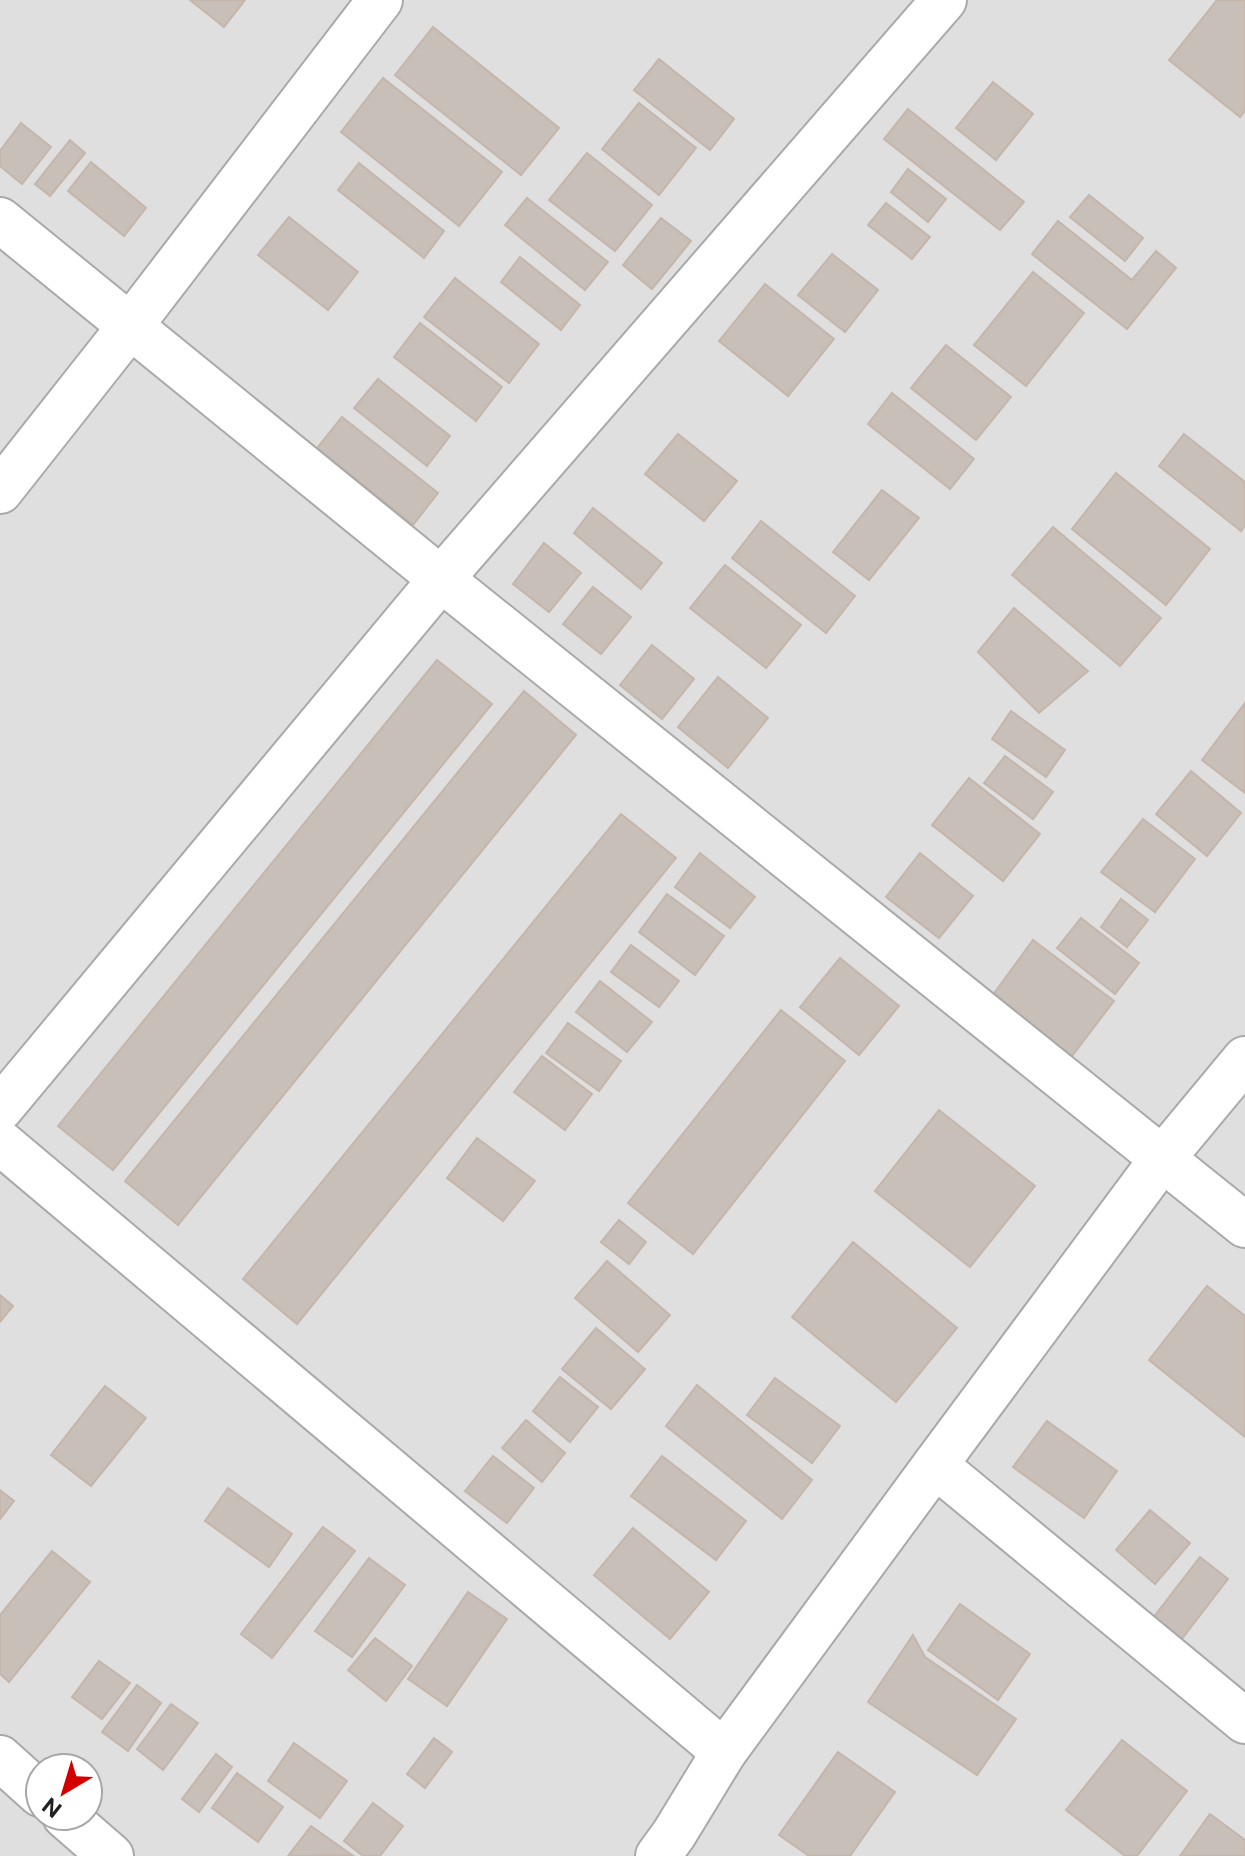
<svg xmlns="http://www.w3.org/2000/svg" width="1245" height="1856" font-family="'Public Sans',sans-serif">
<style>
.residential{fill:#e0dfdf;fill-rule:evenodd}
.building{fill:#c7bfb8;stroke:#c4b6ab;stroke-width:2}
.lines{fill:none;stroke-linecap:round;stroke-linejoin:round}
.street-casing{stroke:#a9a9a9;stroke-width:48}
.street{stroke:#fff;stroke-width:44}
</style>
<rect width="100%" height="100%" fill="#f2efe9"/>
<!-- residential -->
<path class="residential" d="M0,0h1245v1856h-1245zM40,1768h48v48h-48z"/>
<!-- building -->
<g class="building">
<polygon points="190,0 245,0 224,27"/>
<polygon points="1217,0 1245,0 1245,111 1240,117 1169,60"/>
<polygon points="433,27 559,128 521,175 395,75"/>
<polygon points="659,59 734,119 710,150 634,90"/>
<polygon points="383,78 502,172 459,226 341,132"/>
<polygon points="993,82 1033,114 996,160 956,128"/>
<polygon points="639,103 696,148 659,195 602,149"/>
<polygon points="908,109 1024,202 1000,230 884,139"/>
<polygon points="21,123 51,147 22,184 0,166 0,151"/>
<polygon points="70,140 85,153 50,196 35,184"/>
<polygon points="587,153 652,205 615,251 549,200"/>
<polygon points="91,162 146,208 124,236 68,191"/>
<polygon points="359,163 444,231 424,258 338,190"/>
<polygon points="908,169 946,199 928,222 891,192"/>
<polygon points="1089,195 1143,238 1125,261 1070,217"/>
<polygon points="527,198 608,262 585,290 505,225"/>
<polygon points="886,203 930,237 912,259 868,225"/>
<polygon points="289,217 358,272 328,310 258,255"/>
<polygon points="661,218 691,241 652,289 623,265"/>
<polygon points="1058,221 1132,280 1156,251 1176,268 1127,329 1032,254"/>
<polygon points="832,254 878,290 845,332 798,295"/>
<polygon points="520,257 580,305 561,330 501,282"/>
<polygon points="1033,272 1084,313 1026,386 974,345"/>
<polygon points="455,278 539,344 509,383 424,317"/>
<polygon points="765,284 834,339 788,396 719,341"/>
<polygon points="420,323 502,387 476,421 394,357"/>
<polygon points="946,345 1011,397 976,440 911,388"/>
<polygon points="378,379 450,436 427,466 354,408"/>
<polygon points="892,393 974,459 950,489 868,424"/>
<polygon points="342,417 438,493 413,525 317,448"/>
<polygon points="678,434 737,481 704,521 645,474"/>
<polygon points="1184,434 1245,482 1245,526 1241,531 1159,466"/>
<polygon points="1116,473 1210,549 1166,605 1072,529"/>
<polygon points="882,490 919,518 869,580 833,552"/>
<polygon points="593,508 662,563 641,589 574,533"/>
<polygon points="761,521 855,596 826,633 732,558"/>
<polygon points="1053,527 1161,618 1120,666 1012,575"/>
<polygon points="544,543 581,573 549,612 513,584"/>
<polygon points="725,565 801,625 766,668 690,608"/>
<polygon points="593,587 631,617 601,654 563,624"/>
<polygon points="1014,608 1088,671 1039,713 978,652"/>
<polygon points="652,645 694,679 662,719 620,685"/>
<polygon points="437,660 492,704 113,1170 58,1126"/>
<polygon points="718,677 768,718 728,768 678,727"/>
<polygon points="524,691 576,735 178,1225 125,1181"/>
<polygon points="1245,703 1245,793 1202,760"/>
<polygon points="1011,711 1065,750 1046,777 992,739"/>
<polygon points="1005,756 1053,792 1033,819 984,783"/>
<polygon points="1191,771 1241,813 1207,856 1156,814"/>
<polygon points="969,778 1040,834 1003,881 932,825"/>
<polygon points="621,814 676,858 297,1324 243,1279"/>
<polygon points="1143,819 1195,859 1155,912 1101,872"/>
<polygon points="700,853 755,897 730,928 675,887"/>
<polygon points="920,853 973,896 939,938 886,897"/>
<polygon points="667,894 724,936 695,975 639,932"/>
<polygon points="1121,899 1148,920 1127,947 1101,927"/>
<polygon points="1081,918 1139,963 1115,994 1057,948"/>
<polygon points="1033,940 1114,1001 1072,1056 992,996"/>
<polygon points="631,945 679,981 659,1007 611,972"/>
<polygon points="840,958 899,1006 859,1055 800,1007"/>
<polygon points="600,981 652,1022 627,1052 576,1012"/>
<polygon points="781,1010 845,1061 693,1254 628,1203"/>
<polygon points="568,1023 621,1061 599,1091 546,1053"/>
<polygon points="542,1056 592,1094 565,1130 514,1092"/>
<polygon points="939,1110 1035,1186 970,1267 875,1191"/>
<polygon points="477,1138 535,1181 503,1221 447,1178"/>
<polygon points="619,1220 646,1242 629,1264 601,1242"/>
<polygon points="853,1242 957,1328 896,1402 792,1317"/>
<polygon points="607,1261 670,1315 638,1352 575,1298"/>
<polygon points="1207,1286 1245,1316 1245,1437 1149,1360"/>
<polygon points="0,1295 13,1306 0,1322"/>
<polygon points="596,1328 645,1369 611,1409 562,1369"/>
<polygon points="560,1377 598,1407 570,1442 533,1411"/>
<polygon points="775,1378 840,1426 812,1463 747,1415"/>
<polygon points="697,1385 812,1480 782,1519 666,1426"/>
<polygon points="105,1386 146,1418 91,1486 51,1455"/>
<polygon points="526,1420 565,1453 542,1482 502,1448"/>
<polygon points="1047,1421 1117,1471 1084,1518 1013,1467"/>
<polygon points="493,1456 534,1488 507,1523 465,1491"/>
<polygon points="662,1456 746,1521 716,1560 631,1496"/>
<polygon points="228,1488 292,1534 269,1567 205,1521"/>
<polygon points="0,1490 14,1501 0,1519"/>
<polygon points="1150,1510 1190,1543 1155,1584 1116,1550"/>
<polygon points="323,1527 355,1551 272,1658 241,1634"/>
<polygon points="633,1528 709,1592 670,1639 594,1575"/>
<polygon points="52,1551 90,1582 9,1682 0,1674 0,1615"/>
<polygon points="1200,1557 1228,1579 1174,1649 1146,1627"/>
<polygon points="369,1558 405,1585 352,1657 315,1631"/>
<polygon points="468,1592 507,1619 447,1706 408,1679"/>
<polygon points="960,1604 1030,1654 998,1700 928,1650"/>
<polygon points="913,1635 925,1657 1016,1719 977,1775 868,1702"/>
<polygon points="375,1638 412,1666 386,1701 348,1670"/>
<polygon points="99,1661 130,1683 102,1719 72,1697"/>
<polygon points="137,1685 161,1703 128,1751 102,1732"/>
<polygon points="171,1704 198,1723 163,1770 137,1749"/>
<polygon points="434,1738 452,1752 425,1788 407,1774"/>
<polygon points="1122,1740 1187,1791 1137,1856 1125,1856 1066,1810"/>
<polygon points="294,1743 347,1781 320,1818 268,1781"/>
<polygon points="838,1752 895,1792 850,1856 809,1856 779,1835"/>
<polygon points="216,1754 232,1767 199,1812 182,1799"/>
<polygon points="237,1773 283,1807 258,1842 212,1808"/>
<polygon points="373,1803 403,1826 380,1856 363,1856 344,1841"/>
<polygon points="1210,1814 1245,1840 1245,1856 1180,1856"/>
<polygon points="311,1826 352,1855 288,1856"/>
</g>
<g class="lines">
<defs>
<g id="street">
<polyline points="0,220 441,579 1245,1225"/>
<polyline points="0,491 131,325 380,0"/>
<polyline points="0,1109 441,579 944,0"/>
<polyline points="0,1142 724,1752"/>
<polyline points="935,1465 1245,1721"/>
<polyline points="0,1758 40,1794"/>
<polyline points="65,1816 111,1856"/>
<polyline points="658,1856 674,1834 724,1752 935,1465 1162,1159 1245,1059"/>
</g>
</defs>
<!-- street casing -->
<use href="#street" class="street-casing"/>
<!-- street -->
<use href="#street" class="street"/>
</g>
<!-- north arrow -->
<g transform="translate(64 1792) rotate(218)"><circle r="38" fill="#ffffff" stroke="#a7a7a7" stroke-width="2"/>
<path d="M0-6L14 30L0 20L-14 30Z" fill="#d40000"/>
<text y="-12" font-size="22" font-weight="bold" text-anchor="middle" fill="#222222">N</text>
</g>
</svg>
